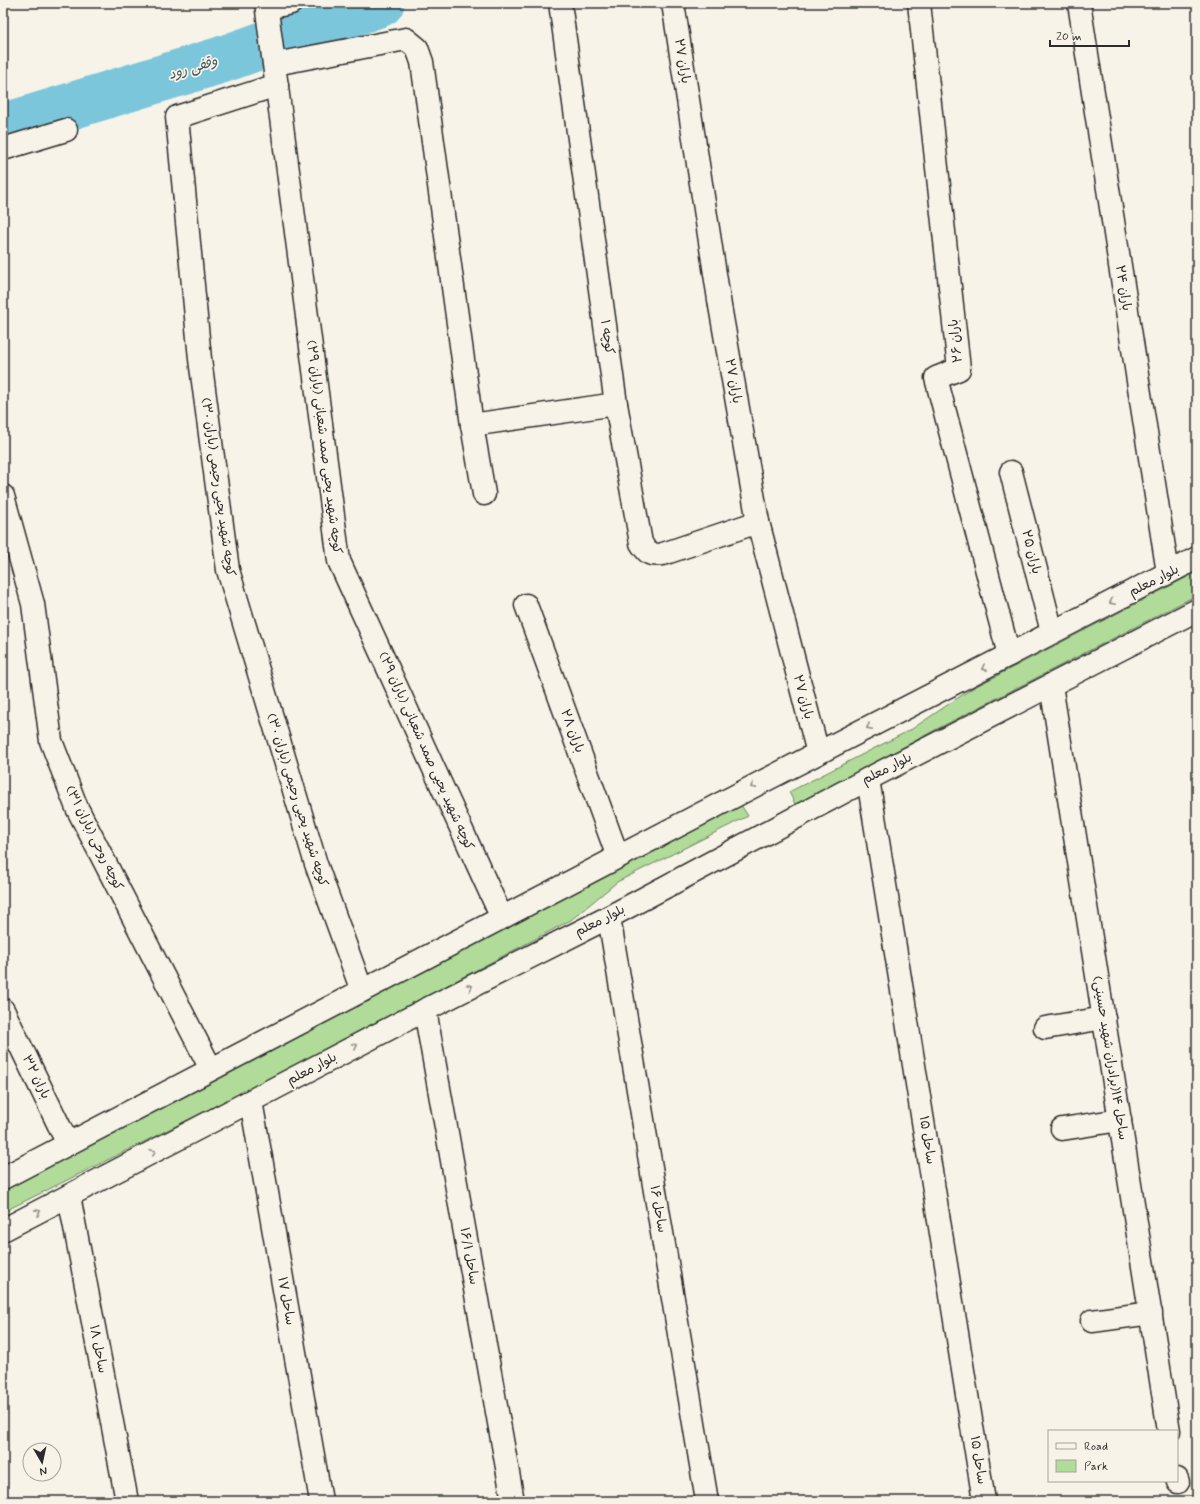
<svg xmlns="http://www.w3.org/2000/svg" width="1200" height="1504" font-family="Mynerve,'Playpen Sans Arabic',sans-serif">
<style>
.green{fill:#b0db98;stroke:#6e8362}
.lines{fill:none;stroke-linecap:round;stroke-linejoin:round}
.river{stroke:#7bc6db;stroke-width:47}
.street-casing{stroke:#2b2b2b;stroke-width:25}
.primary-casing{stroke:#2b2b2b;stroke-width:25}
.street{stroke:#f7f3e8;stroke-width:22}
.primary{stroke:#f7f3e8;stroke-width:22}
.oneway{stroke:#918f8a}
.labels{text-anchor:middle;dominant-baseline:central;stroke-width:3.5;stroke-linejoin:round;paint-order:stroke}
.street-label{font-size:13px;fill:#2b2b2b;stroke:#f7f3e8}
.water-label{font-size:14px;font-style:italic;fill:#435a60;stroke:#f7f3e8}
</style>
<rect width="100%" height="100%" fill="#f7f3e8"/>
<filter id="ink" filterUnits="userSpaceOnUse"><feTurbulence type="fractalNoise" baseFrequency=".025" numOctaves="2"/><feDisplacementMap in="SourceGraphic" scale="8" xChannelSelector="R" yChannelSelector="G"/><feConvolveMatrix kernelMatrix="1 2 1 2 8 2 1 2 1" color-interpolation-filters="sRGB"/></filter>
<g filter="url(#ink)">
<!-- green -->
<g class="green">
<polygon points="1197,572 1197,595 937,729 808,799 795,804 789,792 912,729 971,689"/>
<polygon points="741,805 748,816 617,882 571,920 274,1077 3,1212 3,1190 207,1085"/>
</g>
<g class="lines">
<!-- river -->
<polyline class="river" points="3,127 221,60 381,3"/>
<defs>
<g id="street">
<polyline points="266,3 339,561 502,918"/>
<path d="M560,3l56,401 25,139c7,11 9,13 22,11l95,-32"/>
<polyline points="673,3 720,306 758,522 818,753"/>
<polyline points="919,3 959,369 936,378 1009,655"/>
<polyline points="1079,3 1168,573"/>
<polyline points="267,8 291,3"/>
<polyline points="275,64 406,39 417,48 422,62 472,425 484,494"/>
<polyline points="277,85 177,117 200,359 228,570 316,864 362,991"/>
<polyline points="3,149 66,130"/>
<polyline points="472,425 616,404"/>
<polyline points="1011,472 1052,632"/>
<polyline points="3,496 33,604 51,741 77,808 211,1069"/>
<polyline points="526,605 618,857"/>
<polyline points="1051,685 1169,1431"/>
<polyline points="868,779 984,1501"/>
<polyline points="609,917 707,1501"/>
<polyline points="3,1010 68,1144"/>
<polyline points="425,1010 513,1501"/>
<polyline points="1045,1028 1104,1018"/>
<polyline points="251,1101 321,1501"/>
<polyline points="1062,1129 1120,1120"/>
<polyline points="69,1196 127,1501"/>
<polyline points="1092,1321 1151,1313"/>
<polyline points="1177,1479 1178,1482"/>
</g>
<g id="primary">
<polyline points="3,1178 758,784 1197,558"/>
<polyline points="3,1230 425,1010 609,917 868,779 1197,610"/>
</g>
</defs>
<!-- street casing -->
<use href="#street" class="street-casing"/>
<!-- primary casing -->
<use href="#primary" class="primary-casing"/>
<!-- street -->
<use href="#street" class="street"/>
<!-- primary -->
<use href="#primary" class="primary"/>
</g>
<!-- one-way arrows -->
<defs><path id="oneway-chevron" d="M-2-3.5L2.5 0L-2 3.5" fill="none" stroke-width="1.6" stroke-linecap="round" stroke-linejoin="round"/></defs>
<g class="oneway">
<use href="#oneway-chevron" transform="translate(1112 602) rotate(153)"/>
<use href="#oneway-chevron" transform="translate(984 668) rotate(153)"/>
<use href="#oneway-chevron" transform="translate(869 727) rotate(153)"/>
<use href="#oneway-chevron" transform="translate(753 786) rotate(152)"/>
<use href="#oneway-chevron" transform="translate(470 987) rotate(-27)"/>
<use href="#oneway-chevron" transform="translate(355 1046) rotate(-28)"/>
<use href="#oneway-chevron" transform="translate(153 1152) rotate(-28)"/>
<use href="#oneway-chevron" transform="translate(38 1212) rotate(-28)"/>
</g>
</g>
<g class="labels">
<!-- street labels -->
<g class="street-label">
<text transform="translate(682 61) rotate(81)">باران ۲۷</text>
<text transform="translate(1123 288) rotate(81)">باران ۲۴</text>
<text transform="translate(607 337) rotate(82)">کوچه ۱</text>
<text transform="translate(956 341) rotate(-96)">باران ۲۶</text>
<text transform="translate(733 381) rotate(80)">باران ۲۷</text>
<text transform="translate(324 447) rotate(83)">کوچه شهید یحیی صمد شعبانی (باران ۲۹)</text>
<text transform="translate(218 487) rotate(82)">کوچه شهید یحیی رحیمی (باران ۳۰)</text>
<text transform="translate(1031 552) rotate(76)">باران ۲۵</text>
<text transform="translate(1154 581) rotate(-27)">بلوار معلم</text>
<text transform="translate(803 697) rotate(75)">باران ۲۷</text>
<text transform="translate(572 731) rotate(70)">باران ۲۸</text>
<text transform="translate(426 751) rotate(66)">کوچه شهید یحیی صمد شعبانی (باران ۲۹)</text>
<text transform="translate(887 769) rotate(-27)">بلوار معلم</text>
<text transform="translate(297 800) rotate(73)">کوچه شهید یحیی رحیمی (باران ۳۰)</text>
<text transform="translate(94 838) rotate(64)">کوچه روحی (باران ۳۱)</text>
<text transform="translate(600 921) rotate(-27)">بلوار معلم</text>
<text transform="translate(1110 1058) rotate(81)">ساحل ۱۴(برادران شهید حسینی)</text>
<text transform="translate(312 1069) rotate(-28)">بلوار معلم</text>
<text transform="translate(36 1077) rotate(64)">باران ۳۲</text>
<text transform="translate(927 1140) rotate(81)">ساحل ۱۵</text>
<text transform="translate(658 1209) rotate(80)">ساحل ۱۶</text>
<text transform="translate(469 1256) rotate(80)">ساحل ۱۶/۱</text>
<text transform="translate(286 1301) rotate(80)">ساحل ۱۷</text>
<text transform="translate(98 1349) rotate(79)">ساحل ۱۸</text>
<text transform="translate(978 1460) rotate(81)">ساحل ۱۵</text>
</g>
<!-- water labels -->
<g class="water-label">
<text transform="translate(193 68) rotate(-17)">وقفی رود</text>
</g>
</g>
<!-- margin -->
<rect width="1200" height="1504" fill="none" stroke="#f7f3e8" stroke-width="16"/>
<rect x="8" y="8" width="1184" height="1488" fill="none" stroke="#2b2b2b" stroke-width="1.5" filter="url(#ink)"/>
<!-- legend -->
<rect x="1048" y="1430" width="130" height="52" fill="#f7f3e8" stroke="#a5a39c"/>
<rect x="1056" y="1443" width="20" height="6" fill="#f7f3e8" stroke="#a5a39c"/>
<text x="1084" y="1450" font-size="12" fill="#2b2b2b">Road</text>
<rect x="1056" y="1460" width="20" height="12" fill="#b0db98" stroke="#a5a39c"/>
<text x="1084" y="1470" font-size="12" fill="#2b2b2b">Park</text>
<!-- north arrow -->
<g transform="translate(42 1462) rotate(171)"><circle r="19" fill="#f7f3e8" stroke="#a5a39c"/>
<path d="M0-3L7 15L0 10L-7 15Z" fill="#2b2b2b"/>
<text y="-6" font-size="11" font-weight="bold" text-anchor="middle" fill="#2b2b2b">N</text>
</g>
<!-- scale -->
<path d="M1050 40v6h79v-6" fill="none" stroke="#2b2b2b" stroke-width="2"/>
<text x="1056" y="40" font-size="12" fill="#2b2b2b" stroke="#f7f3e8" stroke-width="3" paint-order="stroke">20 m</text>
</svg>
